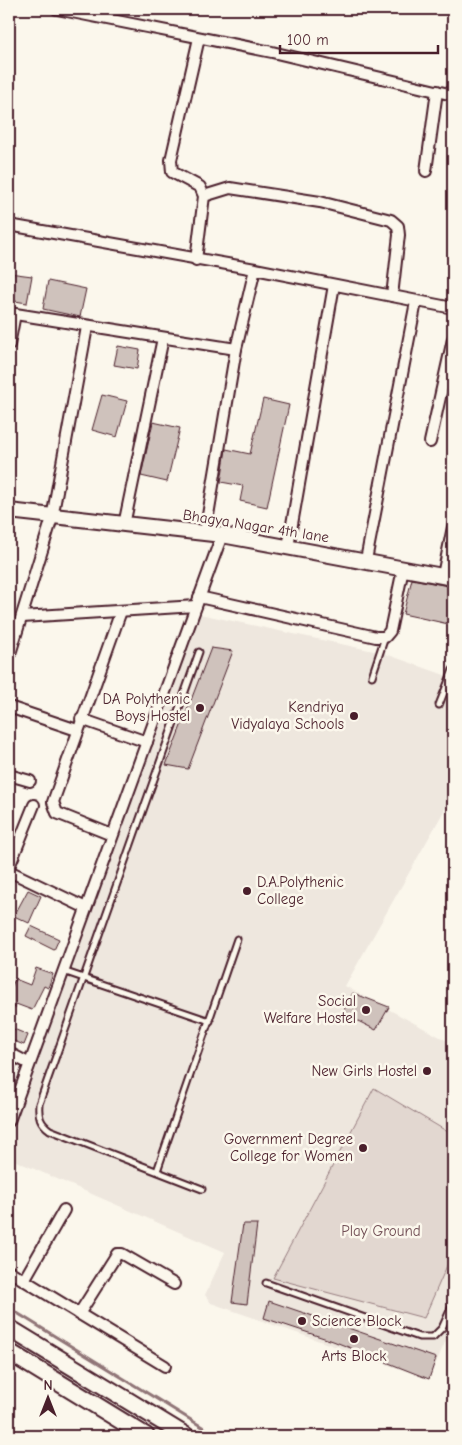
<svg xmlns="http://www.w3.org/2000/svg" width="462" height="1445" font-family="'Comic Neue',sans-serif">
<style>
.built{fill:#eee7de}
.green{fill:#e2d7d0;stroke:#967b7e}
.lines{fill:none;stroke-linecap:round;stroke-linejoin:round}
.stream{stroke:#907477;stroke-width:3}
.building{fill:#cfc2bc;stroke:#4a1f2b}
.lane-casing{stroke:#4a1f2b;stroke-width:9}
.street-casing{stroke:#4a1f2b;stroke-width:14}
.secondary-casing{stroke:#4a1f2b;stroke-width:18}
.primary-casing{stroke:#4a1f2b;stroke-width:20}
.lane{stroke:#fbf7ec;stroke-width:5}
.street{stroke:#fbf7ec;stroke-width:10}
.secondary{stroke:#fbf7ec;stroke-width:14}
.primary{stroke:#fbf7ec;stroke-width:16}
.poi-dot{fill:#4a1f2b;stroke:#fbf7ec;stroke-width:2}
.labels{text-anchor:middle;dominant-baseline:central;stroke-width:5;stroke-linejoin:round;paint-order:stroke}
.street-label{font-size:15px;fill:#4a1f2b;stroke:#fbf7ec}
.poi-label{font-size:15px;fill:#4a1f2b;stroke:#fbf7ec;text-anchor:end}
.park-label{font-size:15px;fill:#704d54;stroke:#fbf7ec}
</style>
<rect width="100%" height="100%" fill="#fbf7ec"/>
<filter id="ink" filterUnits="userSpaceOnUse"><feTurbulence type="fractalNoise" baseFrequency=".02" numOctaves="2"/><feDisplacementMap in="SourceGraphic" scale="10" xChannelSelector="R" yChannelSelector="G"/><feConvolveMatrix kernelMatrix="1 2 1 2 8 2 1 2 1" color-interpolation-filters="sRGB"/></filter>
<g filter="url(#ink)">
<!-- built -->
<polygon class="built" points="195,613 383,653 453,678 453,795 345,986 453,1044 453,1324 429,1379 211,1303 205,1295 225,1252 9,1158 9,1127"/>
<!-- green -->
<polygon class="green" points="374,1088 453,1135 453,1252 424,1318 273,1278"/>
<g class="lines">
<!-- stream -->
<polyline class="stream" points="9,1308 217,1436"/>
</g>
<!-- building -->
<g class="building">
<polygon points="9,273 32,276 27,303 9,300"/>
<polygon points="48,281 86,289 80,317 43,309"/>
<polygon points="118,346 140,350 137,369 114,365"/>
<polygon points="102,395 127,401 117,437 92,430"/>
<polygon points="263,399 289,405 267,507 240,501 243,486 221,482 226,449 250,454"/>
<polygon points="153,422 180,428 167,482 141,476"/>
<polygon points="412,579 453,587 453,625 403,614"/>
<polygon points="211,648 233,651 188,769 166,765"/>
<polygon points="28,890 41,896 29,923 14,916"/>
<polygon points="31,926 59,939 54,950 26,936"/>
<polygon points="36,968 53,974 48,988 44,986 32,1010 16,1004 15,1008 9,1005 9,993 15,979 30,985"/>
<polygon points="353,993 389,1007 376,1030 342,1013"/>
<polygon points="9,1027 28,1035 24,1045 9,1039"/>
<polygon points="9,1061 17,1065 9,1081"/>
<polygon points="243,1224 257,1224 247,1304 232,1302"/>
<polygon points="269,1301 436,1358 429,1379 333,1341 264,1318"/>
</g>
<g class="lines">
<defs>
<g id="lane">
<path d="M199,652l-160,452c-1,12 1,19 11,26l152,59"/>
<polyline points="372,676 385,637"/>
<polyline points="439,705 453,670"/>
<polyline points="63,971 210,1021"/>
<polyline points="157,1171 237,939"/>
<polyline points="266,1283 419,1337 433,1337 442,1328 453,1304"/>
</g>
<g id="street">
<polyline points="57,9 272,52 453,95"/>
<polyline points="426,171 437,91"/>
<polyline points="204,196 230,188 320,202 391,220 398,226 399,235 392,296"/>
<polyline points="9,225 255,269 453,308"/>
<polyline points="196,260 204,196 200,187 172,172 171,160 199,38"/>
<polyline points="9,313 236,349"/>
<polyline points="9,345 15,314"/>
<polyline points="430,442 453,339"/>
<polyline points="124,525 163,338"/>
<polyline points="205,533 236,349 255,269"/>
<polyline points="288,547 334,285"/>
<polyline points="366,560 416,302"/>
<polyline points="443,575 453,527"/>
<polyline points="199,597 376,637 385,637 390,631 403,569"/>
<polyline points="22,617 196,606"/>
<polyline points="9,657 52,518 87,327"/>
<polyline points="9,707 77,730"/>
<polyline points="81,719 147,742"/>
<polyline points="9,775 30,781"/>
<polyline points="112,835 57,813 53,802 121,611"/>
<polyline points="9,867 34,805"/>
<polyline points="9,871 86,908"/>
<polyline points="9,1053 28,1063"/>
<polyline points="9,1121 222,535"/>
<polyline points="9,1271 165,1366"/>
<polyline points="24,1280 64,1210"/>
<polyline points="79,1314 117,1254 122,1254 174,1284"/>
</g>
<polyline id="secondary" points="9,511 222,535 453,578"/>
<g id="primary">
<polyline points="9,1328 186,1436"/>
<polyline points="9,1352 146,1436"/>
</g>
</defs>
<!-- lane casing -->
<use href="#lane" class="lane-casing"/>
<!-- street casing -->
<use href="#street" class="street-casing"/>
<!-- secondary casing -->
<use href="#secondary" class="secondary-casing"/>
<!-- primary casing -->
<use href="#primary" class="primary-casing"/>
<!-- lane -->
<use href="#lane" class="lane"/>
<!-- street -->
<use href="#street" class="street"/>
<!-- secondary -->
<use href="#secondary" class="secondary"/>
<!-- primary -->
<use href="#primary" class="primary"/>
</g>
</g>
<!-- markers -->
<g class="poi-dot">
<circle cx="200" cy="708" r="5"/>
<circle cx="354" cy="716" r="5"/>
<circle cx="247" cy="891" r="5"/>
<circle cx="366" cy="1010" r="5"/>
<circle cx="427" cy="1071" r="5"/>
<circle cx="363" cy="1148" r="5"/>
<circle cx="302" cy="1321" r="5"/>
<circle cx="354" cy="1339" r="5"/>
</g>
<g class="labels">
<!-- street labels -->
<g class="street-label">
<text transform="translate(256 526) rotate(9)">Bhagya Nagar 4th lane</text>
</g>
<!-- poi labels -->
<g class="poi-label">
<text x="190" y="699">DA Polythenic<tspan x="190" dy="17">Boys Hostel</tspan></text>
<text x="344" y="707">Kendriya<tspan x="344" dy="17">Vidyalaya Schools</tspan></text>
<text x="257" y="882" text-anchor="start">D.A.Polythenic<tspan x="257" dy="17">College</tspan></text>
<text x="356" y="1001">Social<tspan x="356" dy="17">Welfare Hostel</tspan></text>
<text x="417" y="1071">New Girls Hostel</text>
<text x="353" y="1139">Government Degree<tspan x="353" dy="17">College for Women</tspan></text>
<text x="312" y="1321" text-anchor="start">Science Block</text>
<text x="354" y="1356" text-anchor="middle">Arts Block</text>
</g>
<!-- park labels -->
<g class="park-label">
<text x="381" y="1231">Play Ground</text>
</g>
</g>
<!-- margin -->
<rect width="462" height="1445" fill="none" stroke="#fbf7ec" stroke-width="30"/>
<rect x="15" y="15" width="432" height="1415" fill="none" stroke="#4a1f2b" stroke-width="2" filter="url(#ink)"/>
<!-- north arrow -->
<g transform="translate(48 1398)" stroke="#fbf7ec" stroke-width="4" paint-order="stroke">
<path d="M0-4L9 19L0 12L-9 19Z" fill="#4a1f2b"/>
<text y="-8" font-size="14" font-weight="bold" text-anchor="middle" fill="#4a1f2b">N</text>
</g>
<!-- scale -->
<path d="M280 45v8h158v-8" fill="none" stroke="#4a1f2b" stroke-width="2.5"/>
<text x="287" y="45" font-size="15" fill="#4a1f2b" stroke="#fbf7ec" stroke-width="4" paint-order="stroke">100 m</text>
</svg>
